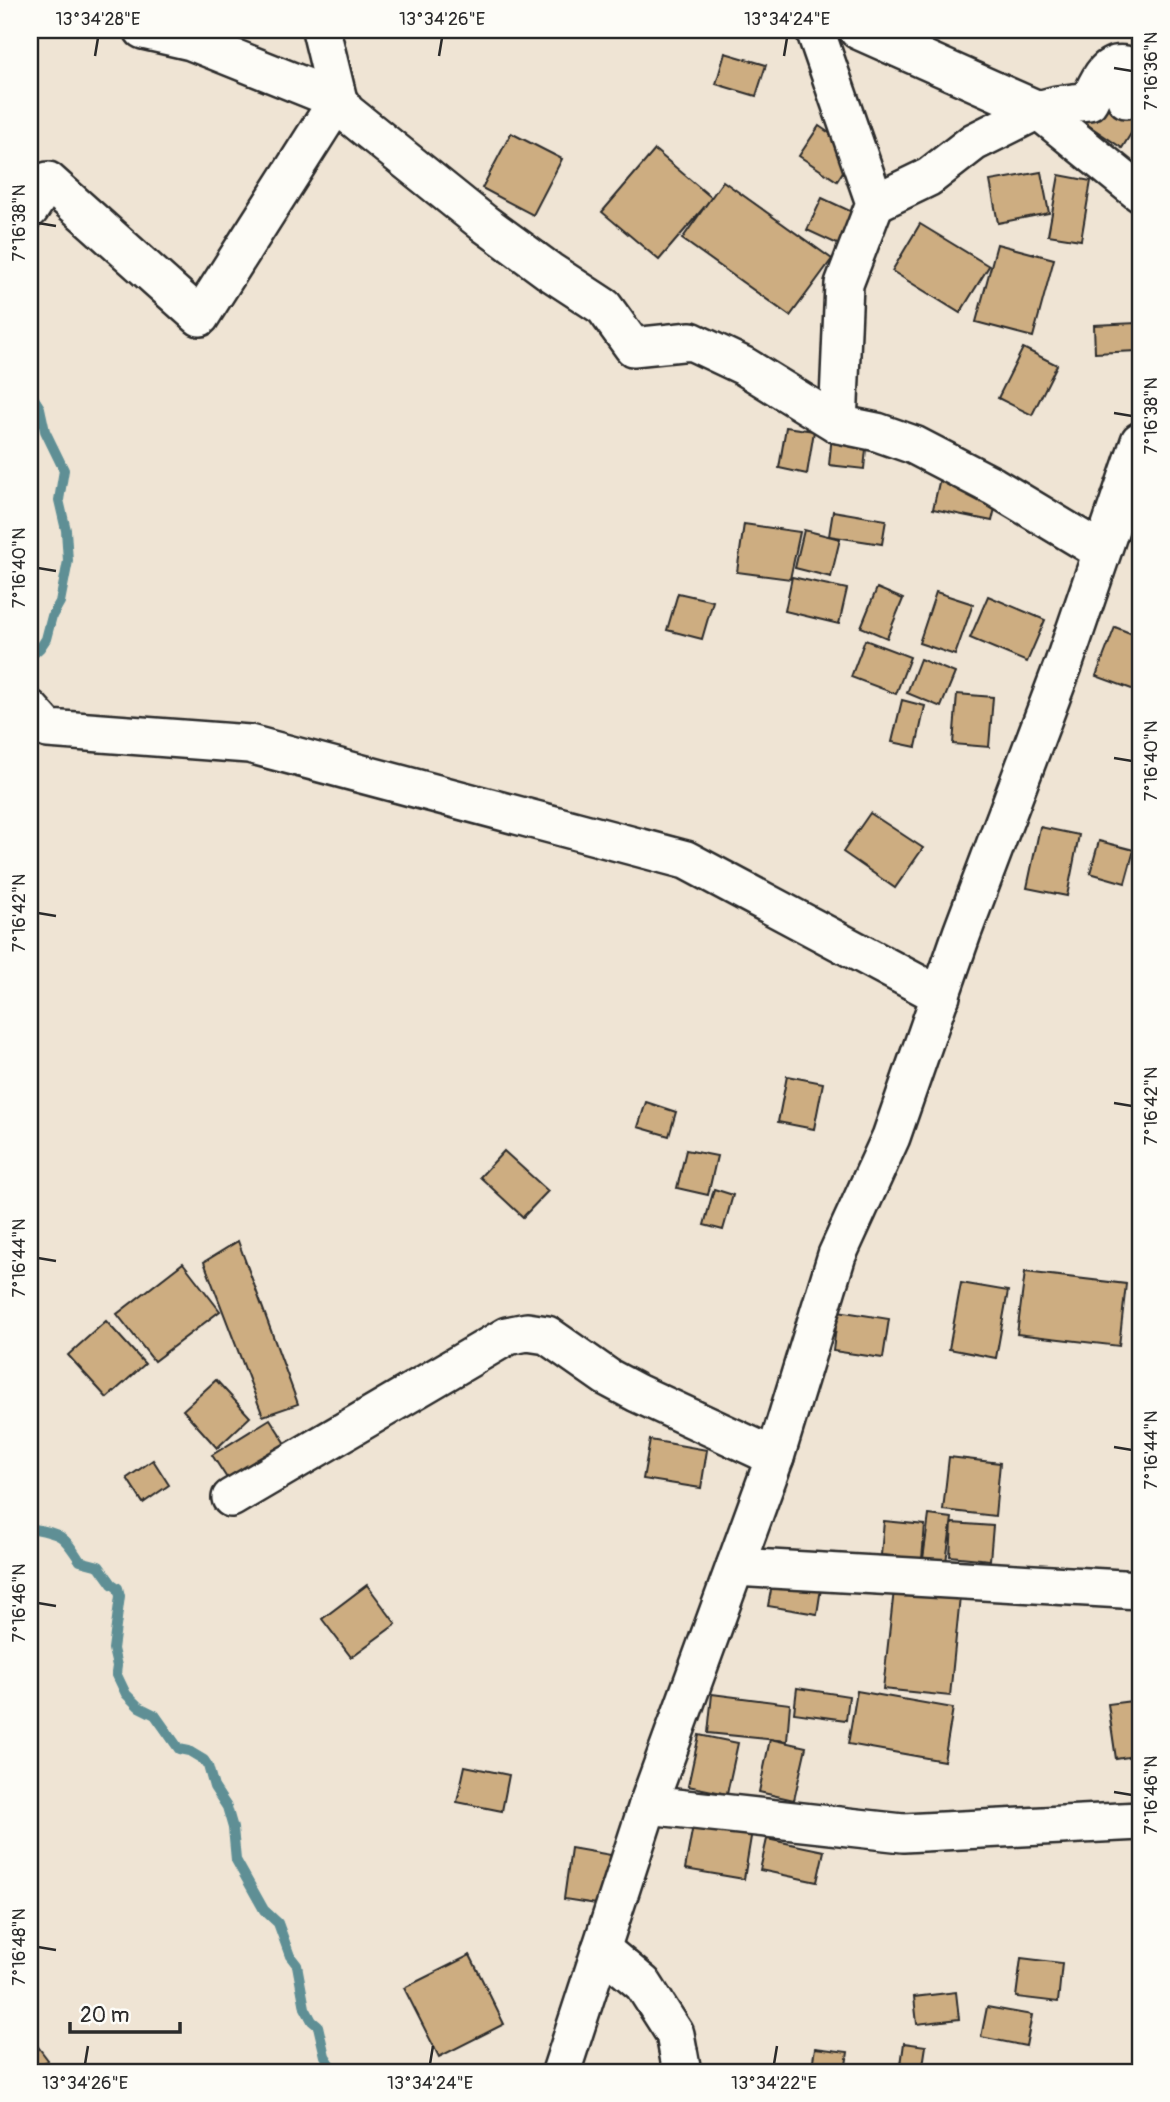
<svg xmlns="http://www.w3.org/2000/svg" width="1170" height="2102" font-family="Pangolin,sans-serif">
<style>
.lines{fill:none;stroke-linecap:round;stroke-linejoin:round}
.stream{stroke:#5f8f95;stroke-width:10}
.building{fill:#cdad81;stroke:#2b2b2b;stroke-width:2}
.minor-casing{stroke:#2b2b2b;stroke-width:42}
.minor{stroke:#fdfcf7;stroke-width:37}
.ticks{fill:none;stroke:#2b2b2b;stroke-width:2.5}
.neatline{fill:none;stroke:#2b2b2b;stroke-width:2.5}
.ticks-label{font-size:18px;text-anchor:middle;fill:#2b2b2b}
</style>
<rect width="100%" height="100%" fill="#efe4d4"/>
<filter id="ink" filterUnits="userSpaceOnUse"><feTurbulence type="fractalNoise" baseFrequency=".0143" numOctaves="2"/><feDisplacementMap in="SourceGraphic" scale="14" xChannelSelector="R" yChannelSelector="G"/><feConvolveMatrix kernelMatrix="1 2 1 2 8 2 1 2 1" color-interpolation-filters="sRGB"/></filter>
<g filter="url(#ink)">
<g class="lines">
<!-- stream -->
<g class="stream">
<polyline points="30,392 40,408 45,431 64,470 59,500 66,530 68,561 60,602 52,616 46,639 40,648 30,657"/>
<path d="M30,1528c31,6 32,5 50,33l19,5 13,18 6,4 2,8 -7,53 4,17 -1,7 10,21 13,13 16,8 24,34 10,2 15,9 4,6 6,21 13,20 6,21 3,32 28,50 14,13 12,33 7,9 8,43 7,13 6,5 7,30 10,16"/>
</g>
</g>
<!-- building -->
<g class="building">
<polygon points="725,53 766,65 756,96 716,84"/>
<polygon points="1102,93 1140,119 1122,148 1082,121"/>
<polygon points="819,126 856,151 837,181 799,156"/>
<polygon points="511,133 562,159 533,215 482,188"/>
<polygon points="655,150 712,198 659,260 602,212"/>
<polygon points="1041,172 1049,213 998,223 990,181"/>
<polygon points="1059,175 1091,181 1081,240 1048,235"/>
<polygon points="723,181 832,259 790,316 682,239"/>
<polygon points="822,198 863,217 848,249 807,230"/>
<polygon points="920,224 989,266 960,313 892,271"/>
<polygon points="997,244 1054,259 1033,337 976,322"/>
<polygon points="1137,323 1137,351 1095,353 1094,325"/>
<polygon points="1023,348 1057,365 1032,415 998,398"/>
<polygon points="786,427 814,431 807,474 779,468"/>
<polygon points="832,435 867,439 864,469 829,465"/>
<polygon points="940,478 999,491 992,521 933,509"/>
<polygon points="833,511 886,520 882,544 829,536"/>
<polygon points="744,524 800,532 790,579 737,572"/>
<polygon points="804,530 840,539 831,577 795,568"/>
<polygon points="792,577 847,589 839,624 785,611"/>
<polygon points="877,588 903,599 887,638 861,627"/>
<polygon points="936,592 973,604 955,655 919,643"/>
<polygon points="678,593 713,601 702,639 667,630"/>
<polygon points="988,596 1045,620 1027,662 970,638"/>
<polygon points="1115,627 1140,637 1140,692 1096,676"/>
<polygon points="865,640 910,657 896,694 851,677"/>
<polygon points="920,659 955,673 941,707 907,693"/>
<polygon points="957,694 993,697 989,747 953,744"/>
<polygon points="902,700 925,706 916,747 892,742"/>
<polygon points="870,813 923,848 895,888 843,852"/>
<polygon points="1040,827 1079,835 1067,896 1027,888"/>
<polygon points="1099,841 1134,850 1125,883 1090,873"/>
<polygon points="787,1076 823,1083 814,1129 778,1122"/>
<polygon points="646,1102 676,1112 669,1136 638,1127"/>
<polygon points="686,1150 717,1156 708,1195 677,1188"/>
<polygon points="504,1151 548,1191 523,1217 480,1177"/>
<polygon points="714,1189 733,1195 723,1230 704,1225"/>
<polygon points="238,1241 298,1404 263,1416 204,1262"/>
<polygon points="183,1263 220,1311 154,1361 117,1314"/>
<polygon points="1025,1272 1126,1284 1119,1346 1017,1334"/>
<polygon points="961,1283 1008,1291 996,1358 949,1349"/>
<polygon points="838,1311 889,1319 883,1358 833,1351"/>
<polygon points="106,1321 145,1364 107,1398 68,1355"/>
<polygon points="216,1380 250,1417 217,1448 183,1410"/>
<polygon points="270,1419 290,1450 232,1486 212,1455"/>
<polygon points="650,1440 707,1450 701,1488 643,1479"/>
<polygon points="949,1457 1000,1463 995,1516 943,1510"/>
<polygon points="153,1460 169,1485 143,1503 127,1478"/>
<polygon points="929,1515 952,1518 946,1562 923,1559"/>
<polygon points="884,1521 925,1525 922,1559 881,1555"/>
<polygon points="952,1523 993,1526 990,1560 950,1556"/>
<polygon points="774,1574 822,1582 817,1614 768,1606"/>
<polygon points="895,1581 961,1587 950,1696 883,1689"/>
<polygon points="367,1585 396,1624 351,1657 322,1619"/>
<polygon points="797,1688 849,1696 846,1720 794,1713"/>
<polygon points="857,1691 953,1708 944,1761 848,1744"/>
<polygon points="712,1694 790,1704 787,1741 708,1733"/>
<polygon points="1140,1700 1140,1755 1116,1759 1108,1704"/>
<polygon points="699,1735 738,1743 727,1794 688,1786"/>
<polygon points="770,1739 806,1747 794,1800 759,1792"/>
<polygon points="465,1766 509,1775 502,1811 457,1802"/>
<polygon points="694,1820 752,1831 744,1879 685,1869"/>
<polygon points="767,1839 824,1851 817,1882 760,1870"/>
<polygon points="571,1848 611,1855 603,1905 564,1899"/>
<polygon points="470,1955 504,2024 439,2057 404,1988"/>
<polygon points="1021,1958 1062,1963 1058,2002 1016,1997"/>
<polygon points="956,1992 959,2019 917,2024 914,1997"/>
<polygon points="987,2007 1032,2015 1026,2046 981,2037"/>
<polygon points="30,2036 48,2060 31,2072 30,2072"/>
<polygon points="904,2043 926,2046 922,2072 900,2072"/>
<polygon points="815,2048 848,2052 845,2072 811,2072"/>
</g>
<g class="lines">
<defs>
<g id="minor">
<polyline points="321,30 338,100 346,112 485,224 549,271 604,307 633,347 691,341 744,366 838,424 877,432 914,445 993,486 1101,551"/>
<polyline points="815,30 875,203 844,284 838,424"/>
<polyline points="858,30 1038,110 1140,193"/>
<path d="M875,203l54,-26 45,-35 64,-32 19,-5 32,-4c8,-15 15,-40 36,-36l11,14 -10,20 14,-2"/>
<polyline points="30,209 48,181 200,317 338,100 191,41 143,30"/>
<polyline points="30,709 48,729 249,744 686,860 941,996"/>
<polyline points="231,1498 507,1336 527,1332 547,1335 607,1377 637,1393 775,1457"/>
<polyline points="735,1567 1140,1590"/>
<polyline points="648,1805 903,1833 1140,1821"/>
<polyline points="601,1949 643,1984 675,2034 682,2072"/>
<polyline points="561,2072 648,1805 775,1457 837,1255 891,1137 962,933 1064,663 1140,441"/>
</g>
</defs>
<!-- minor casing -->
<use href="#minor" class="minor-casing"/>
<!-- minor -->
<use href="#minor" class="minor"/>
</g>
</g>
<!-- ticks -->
<path class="ticks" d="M95,56l3,-18M439,56l3,-18M784,56l3,-18M1114,68l18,3M38,223l18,3M1114,413l18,3M38,568l18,3M1114,758l18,3M38,913l18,3M1114,1103l18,3M38,1258l18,3M1114,1447l18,3M38,1603l18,3M1114,1792l18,3M38,1947l18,3M85,2064l3,-18M430,2064l3,-18M774,2064l3,-18"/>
<!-- margin -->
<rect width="1170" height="2102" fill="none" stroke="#fdfcf7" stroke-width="77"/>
<!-- scale -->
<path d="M70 2022v10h110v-10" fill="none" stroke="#2b2b2b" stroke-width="3.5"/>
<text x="80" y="2022" font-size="21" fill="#2b2b2b" stroke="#fdfcf7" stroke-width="5" paint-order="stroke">20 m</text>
<rect x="38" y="38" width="1094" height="2026" class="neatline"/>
<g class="ticks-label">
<text x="98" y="25">13°34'28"E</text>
<text x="442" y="25">13°34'26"E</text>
<text x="787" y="25">13°34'24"E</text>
<text transform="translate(1151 71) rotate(-90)" y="6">7°16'36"N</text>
<text transform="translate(19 223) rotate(-90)" y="6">7°16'38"N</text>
<text transform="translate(1151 416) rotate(-90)" y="6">7°16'38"N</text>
<text transform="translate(19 568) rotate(-90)" y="6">7°16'40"N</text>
<text transform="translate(1151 761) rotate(-90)" y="6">7°16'40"N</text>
<text transform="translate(19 913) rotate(-90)" y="6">7°16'42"N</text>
<text transform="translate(1151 1106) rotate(-90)" y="6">7°16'42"N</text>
<text transform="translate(19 1258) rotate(-90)" y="6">7°16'44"N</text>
<text transform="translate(1151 1450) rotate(-90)" y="6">7°16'44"N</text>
<text transform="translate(19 1603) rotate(-90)" y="6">7°16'46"N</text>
<text transform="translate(1151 1795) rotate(-90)" y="6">7°16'46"N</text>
<text transform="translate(19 1947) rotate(-90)" y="6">7°16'48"N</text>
<text x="85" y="2089">13°34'26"E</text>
<text x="430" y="2089">13°34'24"E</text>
<text x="774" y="2089">13°34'22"E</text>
</g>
</svg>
